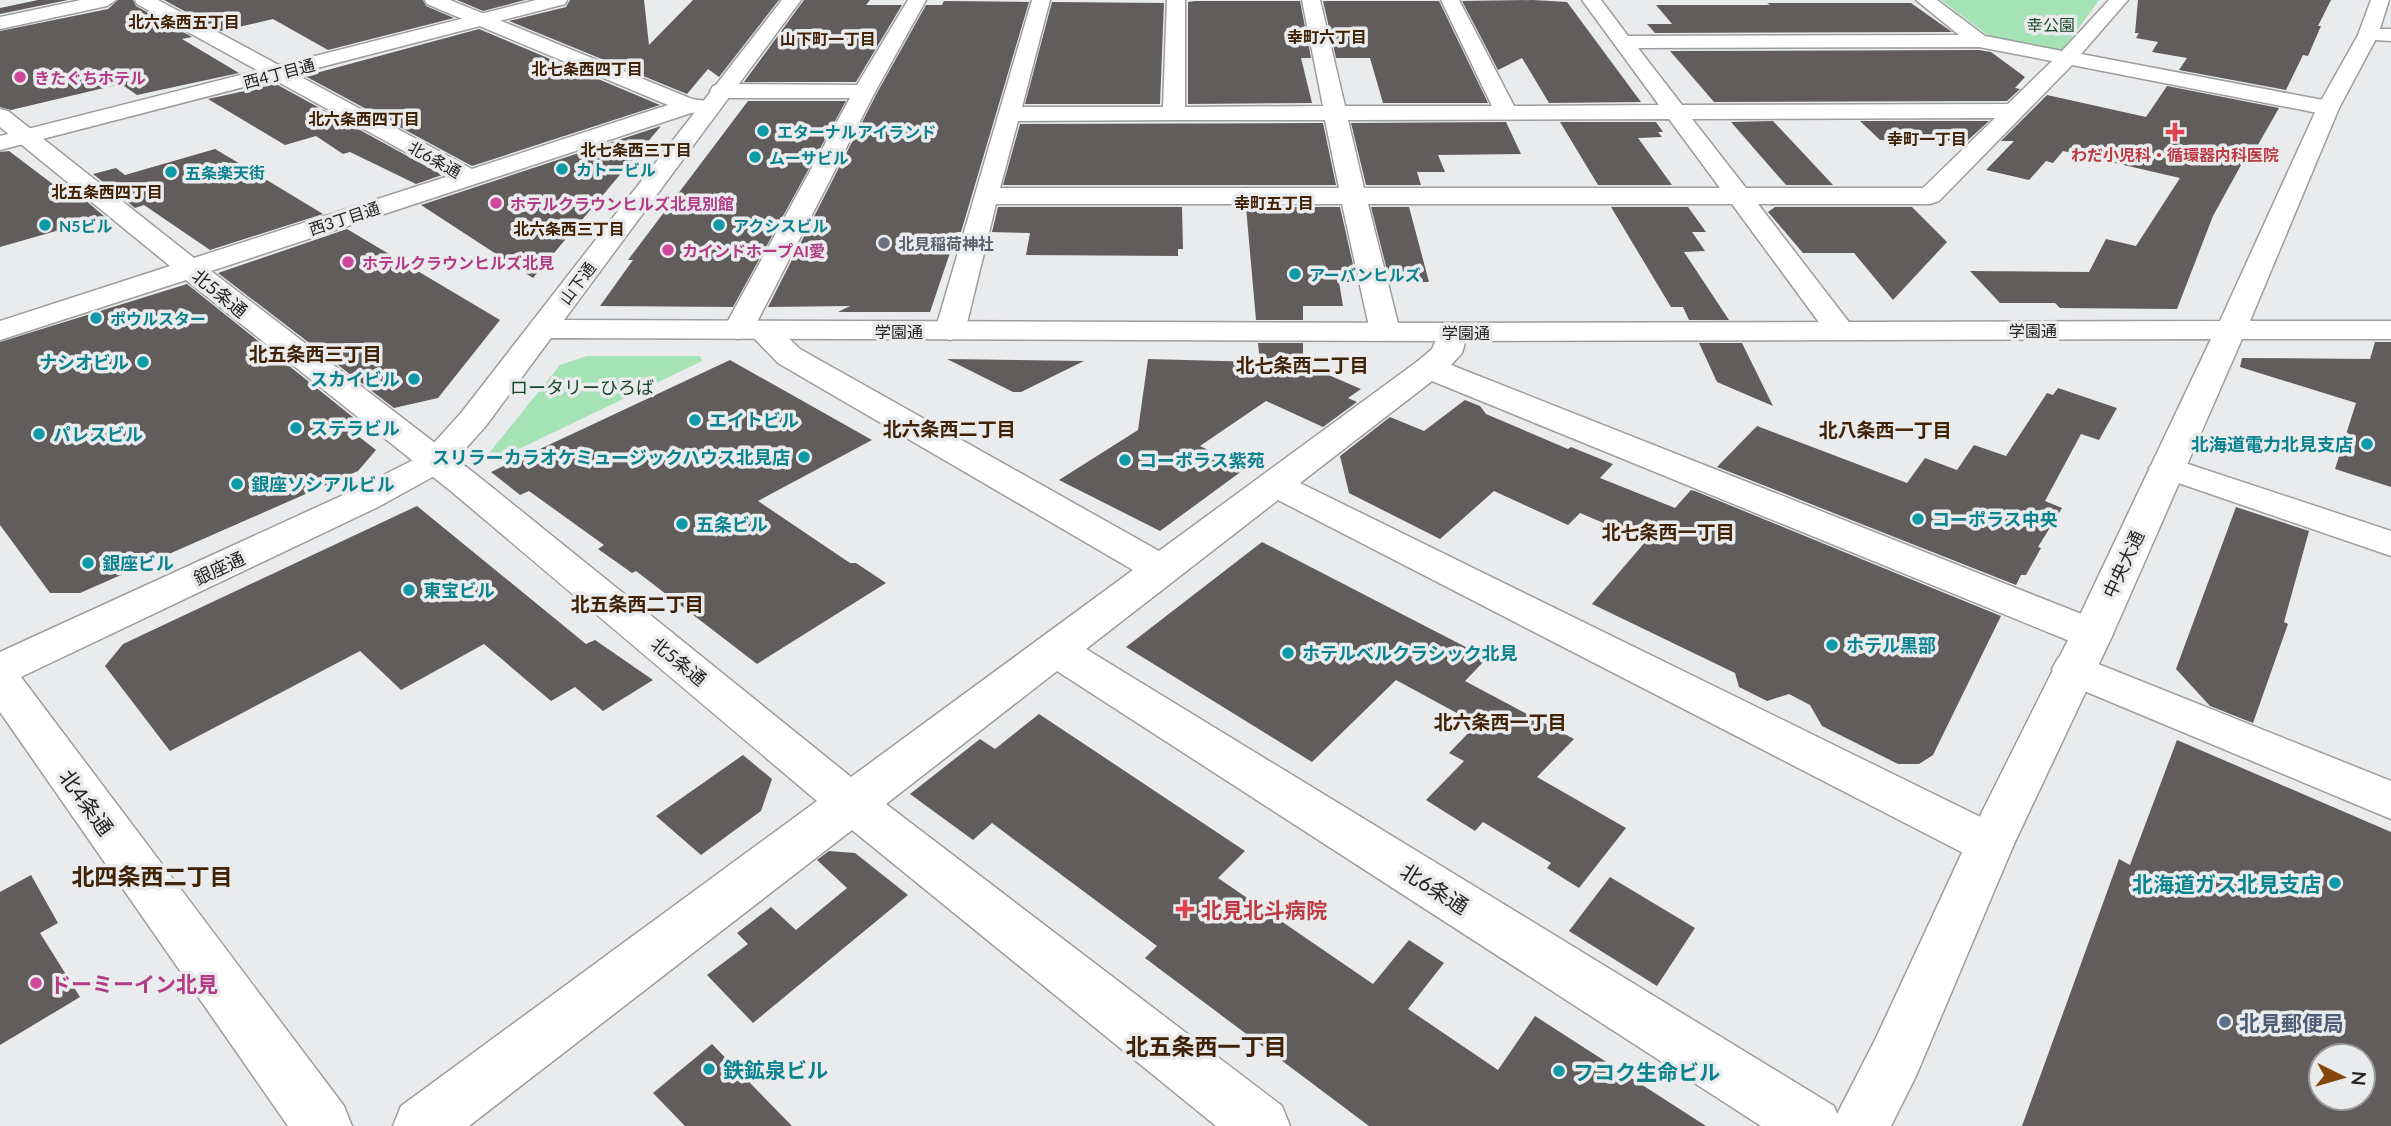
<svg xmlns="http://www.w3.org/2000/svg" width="2391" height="1126" font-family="Lato,'Noto Sans JP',sans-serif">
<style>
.green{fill:#a5e2b5}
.building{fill:#605d5c;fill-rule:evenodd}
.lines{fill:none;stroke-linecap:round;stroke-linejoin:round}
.minor-casing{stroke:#9c9d9f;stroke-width:3}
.tertiary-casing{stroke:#9c9d9f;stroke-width:3}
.minor{fill:#fff;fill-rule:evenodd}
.tertiary{fill:#fff;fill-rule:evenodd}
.hotel-dot{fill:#d1479c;stroke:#eaebed;stroke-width:2.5}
.culture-dot{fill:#0f9aa8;stroke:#eaebed;stroke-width:2.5}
.health-dot{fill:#e0444e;stroke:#eaebed;stroke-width:2.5}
.worship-dot{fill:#6b7280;stroke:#eaebed;stroke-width:2.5}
.service-dot{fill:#5c6f8a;stroke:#eaebed;stroke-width:2.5}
.labels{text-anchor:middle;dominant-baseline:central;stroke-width:7;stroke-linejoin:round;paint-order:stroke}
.far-neighbourhood-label{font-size:16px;font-weight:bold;fill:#402207;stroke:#eaebed}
.far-park-label{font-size:16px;fill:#174829;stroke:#eaebed}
.far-street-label{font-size:16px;fill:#242425;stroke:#eaebed}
.far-hotel-label{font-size:16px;font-weight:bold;fill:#b23c85;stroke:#eaebed;text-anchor:start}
.far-culture-label{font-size:16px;font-weight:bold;fill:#0d838f;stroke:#eaebed;text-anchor:start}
.far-health-label{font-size:16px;font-weight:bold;fill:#be3a42;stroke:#eaebed}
.far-worship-label{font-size:16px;font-weight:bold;fill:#5b616d;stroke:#eaebed;text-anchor:start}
.street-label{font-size:18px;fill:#242425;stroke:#eaebed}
.culture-label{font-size:18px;font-weight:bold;fill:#0d838f;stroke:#eaebed;text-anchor:start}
.park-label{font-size:18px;fill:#174829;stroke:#eaebed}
.neighbourhood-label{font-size:19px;font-weight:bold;fill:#402207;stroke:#eaebed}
.near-street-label{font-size:21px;fill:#242425;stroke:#eaebed}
.near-culture-label{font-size:21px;font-weight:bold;fill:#0d838f;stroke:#eaebed;text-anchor:start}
.near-health-label{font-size:21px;font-weight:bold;fill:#be3a42;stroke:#eaebed;text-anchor:start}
.near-hotel-label{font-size:21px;font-weight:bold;fill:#b23c85;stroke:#eaebed;text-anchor:start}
.near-service-label{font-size:21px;font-weight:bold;fill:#4e5e75;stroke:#eaebed;text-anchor:start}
.near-neighbourhood-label{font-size:23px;font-weight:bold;fill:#402207;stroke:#eaebed}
</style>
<rect width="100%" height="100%" fill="#eaebed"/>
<!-- green -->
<g class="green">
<polygon points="1941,0 2099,0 2062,51 1989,36"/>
<polygon points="587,356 700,356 702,361 490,463 486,457 560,365"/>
</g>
<!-- building -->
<g class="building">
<polygon points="38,0 68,0 0,14 0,8"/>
<polygon points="118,0 133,0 136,6 192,37 182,39 239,73 137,95 121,84 11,110 0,107 0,31 108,9"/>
<polygon points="164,0 423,0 426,6 454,18 328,50 273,19 221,31"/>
<polygon points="457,0 525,0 483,11"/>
<polygon points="570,0 644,0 649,45 693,0 779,0 719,77 708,69 687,94 509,21 566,7"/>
<polygon points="804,0 870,0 866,5 902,5 856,82 744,82"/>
<polygon points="1533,0 1567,2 1641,102 1549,103 1522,58 1498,70 1462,1"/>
<polygon points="2138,0 2331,0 2318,26 2321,26 2308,56 2303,55 2286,90 2179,70 2187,58 2152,52 2158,42 2136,38 2139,33 2135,33"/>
<polygon points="944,1 1029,2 961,232 957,232 930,312 838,312 850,306 768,307 877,93 926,5 942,5"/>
<polygon points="1195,1 1300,1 1311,58 1301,58 1312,103 1188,104 1188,2"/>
<polygon points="1323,1 1439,1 1488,103 1383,103 1370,58 1336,58"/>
<polygon points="1052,2 1164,3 1160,104 1025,104"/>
<polygon points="1767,3 1911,3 1952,32 1655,33 1647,24 1672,24 1656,5 1770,5"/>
<polygon points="479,29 660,105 472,166 305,76"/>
<polygon points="1979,50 1991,52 2025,77 2015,88 2020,89 2007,101 1714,102 1670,51"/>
<polygon points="276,84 442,175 416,184 350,152 343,154 316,136 285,145 208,99"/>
<polygon points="2167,86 2279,108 2251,157 2246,156 2213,216 2177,309 2060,308 2055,303 2000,303 1970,271 2089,272 2106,239 2136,246 2180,178 2063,151 2053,163 2046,161 2029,180 1986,170 2014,141 2001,141 2047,95 2146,117"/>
<polygon points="748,101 846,101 733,307 600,306 633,260 628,260"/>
<polygon points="1773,121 1833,185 1786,185 1731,122"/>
<polygon points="1860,121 1989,121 1967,141 1880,140"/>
<polygon points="1506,122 1521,154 1438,155 1445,172 1417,172 1421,185 1366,185 1351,123"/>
<polygon points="1560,122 1656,122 1663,132 1658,132 1662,137 1638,138 1672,185 1598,185"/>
<polygon points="1317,123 1323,123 1336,185 1003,185 1020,124"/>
<polygon points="661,126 533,278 421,205"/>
<polygon points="215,149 232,159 323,214 210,250 144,205 135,208 93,174 116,168 125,175"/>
<polygon points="9,151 54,185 64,182 105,217 0,247 0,152"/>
<polygon points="998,207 1182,207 1183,249 1178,249 1178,256 1026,255 1030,233 992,232"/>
<polygon points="1246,207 1340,207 1357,282 1339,282 1343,306 1303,306 1303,320 1256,320"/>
<polygon points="1371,207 1409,207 1429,282 1390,282"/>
<polygon points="1611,207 1688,207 1706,232 1692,232 1705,251 1684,252 1729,320 1689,320 1683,307 1671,307"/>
<polygon points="1775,207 1912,207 1947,242 1893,300 1854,253 1803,253 1768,212"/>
<polygon points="347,229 500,320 438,398 394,408 218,273"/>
<polygon points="187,284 354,418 339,421 376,450 358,471 80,593 50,593 0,525 0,342"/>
<polygon points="2375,342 2391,342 2391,487 2335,469 2356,403 2240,367 2242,358 2370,359"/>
<polygon points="1258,343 1303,343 1303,364 1361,389 1348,398 1357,402 1323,427 1266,401 1200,446 1246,468 1160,531 1059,480 1138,430 1148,359 1260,362"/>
<polygon points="1699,343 1742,343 1773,406 1717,382"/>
<polygon points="947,359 1084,361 1021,392 1013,392"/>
<polygon points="730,360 872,440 758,501 850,563 856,563 886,583 757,664 636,571 632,573 598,549 604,545 529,491 520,495 491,472"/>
<polygon points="2058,388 2117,408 2099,440 2081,434 2045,501 2062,508 2038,547 2041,548 2026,575 2021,575 2016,585 1717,467 1757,426 1907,483 1925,458 1957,470 1974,445 2006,456 2047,393 2053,395"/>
<polygon points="1465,400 1480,406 1486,414 1568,449 1571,447 1613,464 1600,478 1675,508 1691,490 1695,491 2001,616 1933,755 1919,764 1898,764 1822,726 1810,705 1789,694 1767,701 1739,687 1735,673 1592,604 1646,541 1580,513 1568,525 1494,491 1440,539 1349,493 1340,456 1390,417 1424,431"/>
<polygon points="417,506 586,644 595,640 653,680 603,711 575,687 551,701 484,644 401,690 360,651 170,751 105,666 123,644"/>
<polygon points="2236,507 2309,531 2284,622 2288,624 2253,723 2210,706 2176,669"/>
<polygon points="1262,542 1487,658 1465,681 1574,739 1537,777 1626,828 1579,888 1547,868 1551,863 1483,822 1475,831 1426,800 1464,761 1449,753 1477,724 1396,680 1312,762 1126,647"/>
<polygon points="1039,714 1245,851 1218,878 1373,984 1409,940 1444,963 1408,1009 1498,1070 1535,1016 1706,1126 1369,1126 1145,958 1157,946 992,823 973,840 910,794 980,739 995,749"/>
<path d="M2177,740l214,92v294h-369l97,-267 11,6zM2321,1056h42v42h-42z"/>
<polygon points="743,755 772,779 761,811 701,855 656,816"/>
<polygon points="829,851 855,853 908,895 753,1023 707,975 748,944 737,933 771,907 796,930 847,888 817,860"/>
<polygon points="31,875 58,923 40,933 80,997 0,1045 0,892"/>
<polygon points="1610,877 1695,928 1657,986 1569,931"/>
<polygon points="712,1044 792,1126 685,1126 653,1093"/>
</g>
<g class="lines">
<defs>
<g id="minor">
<polygon points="81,0 116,0 107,6 0,29 0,17"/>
<polygon points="135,0 158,0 472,169 668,105 427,4 425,0 450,0 692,99 706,101 709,106 706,111 691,113 211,271 478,476 851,777 1133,570 778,363 750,334 738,339 727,336 723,330 850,98 721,98 713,96 710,91 713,86 721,84 857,85 908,0 926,0 875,92 757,322 774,324 800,349 1159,551 1418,361 1432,349 1442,326 1453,323 1464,326 1468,332 1462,353 1451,365 2107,624 2113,634 2107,644 2092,648 2077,644 1432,381 1300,483 2007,830 2014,844 2007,858 1990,864 1973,858 1278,500 1086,649 1834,1106 1842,1126 1761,1126 1057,671 886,804 1282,1106 1290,1126 1216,1126 852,830 469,1126 393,1126 401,1106 817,801 452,492 186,280 0,340 0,321 170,266 0,127 0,109 8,111 194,258 449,176 137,4"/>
<path d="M1032,0h18l-28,107h141l4,-107h18v107l138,-1 -21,-106h18l25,106h147l-51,-106h18l55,106 145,-1 -77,-105h19l27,36 331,-1 -43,-35h21l48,36 77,15 47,-51h19l-47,54 247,47 8,2 3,5 -3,5 -8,2 -256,-50 -133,136 -9,3h-172l97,126 -4,6 -11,3 -11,-3 -97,-132h-364l32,127 -4,6 -11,3 -11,-3 -4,-6 -28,-127h-346l-31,127 -4,6 -11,3 -11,-3 -4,-6zM1979,47l73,14 -44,43 -326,1 -44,-57zM1995,118l-72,70h-177l-54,-69zM1669,119l51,69h-356l-16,-68zM1176,120h149l14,68h-339l18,-67z"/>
<polygon points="2368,29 2391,29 2391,41 2361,39 2358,35 2361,31"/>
<polygon points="2167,457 2391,531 2391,556 2155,475 2149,468 2155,461"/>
<polygon points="2073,654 2391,781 2391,819 2058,680 2052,669 2058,658"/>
</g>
<g id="tertiary">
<polygon points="536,0 567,0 565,4 0,150 0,136"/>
<polygon points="782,0 801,0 564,320 1453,323 2220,321 2317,108 2358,35 2371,0 2389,0 2378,35 2339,108 2250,321 2391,321 2391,339 2242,339 2113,634 2014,844 1916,1076 1891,1126 1831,1126 1876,1038 1966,844 2071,634 2211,339 1453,341 551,338 485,427 447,469 378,507 21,677 344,1106 352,1126 288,1126 0,712 0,652 352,491 423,455 461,413"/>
</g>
</defs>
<!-- minor casing -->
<use href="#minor" class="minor-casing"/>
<!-- tertiary casing -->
<use href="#tertiary" class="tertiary-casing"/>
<!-- minor -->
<use href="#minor" class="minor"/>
<!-- tertiary -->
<use href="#tertiary" class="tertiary"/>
</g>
<!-- markers -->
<g class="hotel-dot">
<circle cx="20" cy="77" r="7"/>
<circle cx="496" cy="203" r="7"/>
<circle cx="668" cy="250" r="7"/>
<circle cx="348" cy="262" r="7"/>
<circle cx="36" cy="983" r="7"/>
</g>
<g class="culture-dot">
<circle cx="763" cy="131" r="7"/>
<circle cx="755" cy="157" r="7"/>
<circle cx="562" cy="169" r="7"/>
<circle cx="171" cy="172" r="7"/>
<circle cx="45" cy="225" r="7"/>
<circle cx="719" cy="225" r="7"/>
<circle cx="1295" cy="274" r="7"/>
<circle cx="96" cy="318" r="7"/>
<circle cx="143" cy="362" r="7"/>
<circle cx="414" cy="379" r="7"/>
<circle cx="695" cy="420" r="7"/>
<circle cx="296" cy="428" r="7"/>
<circle cx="39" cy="434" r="7"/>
<circle cx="2367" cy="444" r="7"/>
<circle cx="804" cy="457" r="7"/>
<circle cx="1125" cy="460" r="7"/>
<circle cx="237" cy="484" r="7"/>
<circle cx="1918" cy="519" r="7"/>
<circle cx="682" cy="524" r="7"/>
<circle cx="88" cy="563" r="7"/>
<circle cx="409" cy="590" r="7"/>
<circle cx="1832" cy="645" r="7"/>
<circle cx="1288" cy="653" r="7"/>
<circle cx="2335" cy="883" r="7"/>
<circle cx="709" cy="1069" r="7"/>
<circle cx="1559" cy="1071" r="7"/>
</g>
<g class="health-dot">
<path d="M2171.5 121.5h7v7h7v7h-7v7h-7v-7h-7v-7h7z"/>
<path d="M1181.5 898.5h7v7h7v7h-7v7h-7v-7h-7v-7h7z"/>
</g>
<circle class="worship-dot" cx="884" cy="243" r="7"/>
<circle class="service-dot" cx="2225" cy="1022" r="7"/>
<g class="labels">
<!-- far-neighbourhood labels -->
<g class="far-neighbourhood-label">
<text x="184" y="21">北六条西五丁目</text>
<text x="1327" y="36">幸町六丁目</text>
<text x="828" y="38">山下町一丁目</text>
<text x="587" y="68">北七条西四丁目</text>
<text x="364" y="118">北六条西四丁目</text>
<text x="1927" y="138">幸町一丁目</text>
<text x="636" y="149">北七条西三丁目</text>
<text x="107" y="191">北五条西四丁目</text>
<text x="1274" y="202">幸町五丁目</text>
<text x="569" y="228">北六条西三丁目</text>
</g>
<!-- far-park labels -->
<g class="far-park-label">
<text x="2051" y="24">幸公園</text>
</g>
<!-- far-street labels -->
<g class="far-street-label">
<text transform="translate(279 73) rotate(-15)">西4丁目通</text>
<text transform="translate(435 159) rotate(29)">北6条通</text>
<text transform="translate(344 218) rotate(-18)">西3丁目通</text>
<text transform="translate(577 283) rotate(-53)">山下通</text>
<text x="2033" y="330">学園通</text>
<text x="899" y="331">学園通</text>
<text x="1466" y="332">学園通</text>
</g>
<!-- far-hotel labels -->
<g class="far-hotel-label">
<text x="34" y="77">きたぐちホテル</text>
<text x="510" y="203">ホテルクラウンヒルズ北見別館</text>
<text x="682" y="250">カインドホープAI愛</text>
<text x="362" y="262">ホテルクラウンヒルズ北見</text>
</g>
<!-- far-culture labels -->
<g class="far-culture-label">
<text x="777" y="131">エターナルアイランド</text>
<text x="769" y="157">ムーサビル</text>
<text x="576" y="169">カトービル</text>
<text x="185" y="172">五条楽天街</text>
<text x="59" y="225">N5ビル</text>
<text x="733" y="225">アクシスビル</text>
<text x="1309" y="274">アーバンヒルズ</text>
<text x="110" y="318">ポウルスター</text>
</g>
<!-- far-health labels -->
<g class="far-health-label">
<text x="2175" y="154">わだ小児科・循環器内科医院</text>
</g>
<!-- far-worship labels -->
<g class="far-worship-label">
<text x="898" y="243">北見稲荷神社</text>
</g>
<!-- street labels -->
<g class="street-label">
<text transform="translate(220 293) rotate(39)">北5条通</text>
<text transform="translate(2123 564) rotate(-65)">中央大通</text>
<text transform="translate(219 568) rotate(-25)">銀座通</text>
<text transform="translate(679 661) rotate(39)">北5条通</text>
</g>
<!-- culture labels -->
<g class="culture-label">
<text x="129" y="362" text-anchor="end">ナシオビル</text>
<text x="400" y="379" text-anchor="end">スカイビル</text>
<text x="709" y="420">エイトビル</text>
<text x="310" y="428">ステラビル</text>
<text x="53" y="434">パレスビル</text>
<text x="2353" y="444" text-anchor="end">北海道電力北見支店</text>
<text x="790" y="457" text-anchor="end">スリラーカラオケミュージックハウス北見店</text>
<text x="1139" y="460">コーポラス紫苑</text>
<text x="251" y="484">銀座ソシアルビル</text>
<text x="1932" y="519">コーポラス中央</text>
<text x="696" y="524">五条ビル</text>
<text x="102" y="563">銀座ビル</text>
<text x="423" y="590">東宝ビル</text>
<text x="1846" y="645">ホテル黒部</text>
<text x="1302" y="653">ホテルベルクラシック北見</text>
</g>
<!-- park labels -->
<g class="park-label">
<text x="582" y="387">ロータリーひろば</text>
</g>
<!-- neighbourhood labels -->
<g class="neighbourhood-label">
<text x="315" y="353">北五条西三丁目</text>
<text x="1302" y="364">北七条西二丁目</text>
<text x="949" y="428">北六条西二丁目</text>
<text x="1885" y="429">北八条西一丁目</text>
<text x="1668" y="531">北七条西一丁目</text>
<text x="637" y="603">北五条西二丁目</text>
<text x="1500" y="721">北六条西一丁目</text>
</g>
<!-- near-street labels -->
<g class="near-street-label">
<text transform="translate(87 802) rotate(54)">北4条通</text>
<text transform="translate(1435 888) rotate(32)">北6条通</text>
</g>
<!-- near-culture labels -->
<g class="near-culture-label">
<text x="2321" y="883" text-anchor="end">北海道ガス北見支店</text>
<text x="723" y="1069">鉄鉱泉ビル</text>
<text x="1573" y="1071">フコク生命ビル</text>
</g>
<!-- near-health labels -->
<g class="near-health-label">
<text x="1201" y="909">北見北斗病院</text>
</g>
<!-- near-hotel labels -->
<g class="near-hotel-label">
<text x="50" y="983">ドーミーイン北見</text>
</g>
<!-- near-service labels -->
<g class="near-service-label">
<text x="2239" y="1022">北見郵便局</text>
</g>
<!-- near-neighbourhood labels -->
<g class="near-neighbourhood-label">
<text x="152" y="876">北四条西二丁目</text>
<text x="1206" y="1046">北五条西一丁目</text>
</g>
</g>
<!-- north arrow -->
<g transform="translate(2342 1077) rotate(95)"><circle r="33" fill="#eaebed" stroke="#9b9b9d" stroke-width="2"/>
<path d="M0-5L12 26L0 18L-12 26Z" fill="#854709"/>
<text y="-10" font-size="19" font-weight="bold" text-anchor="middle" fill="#242425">N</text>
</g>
</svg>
